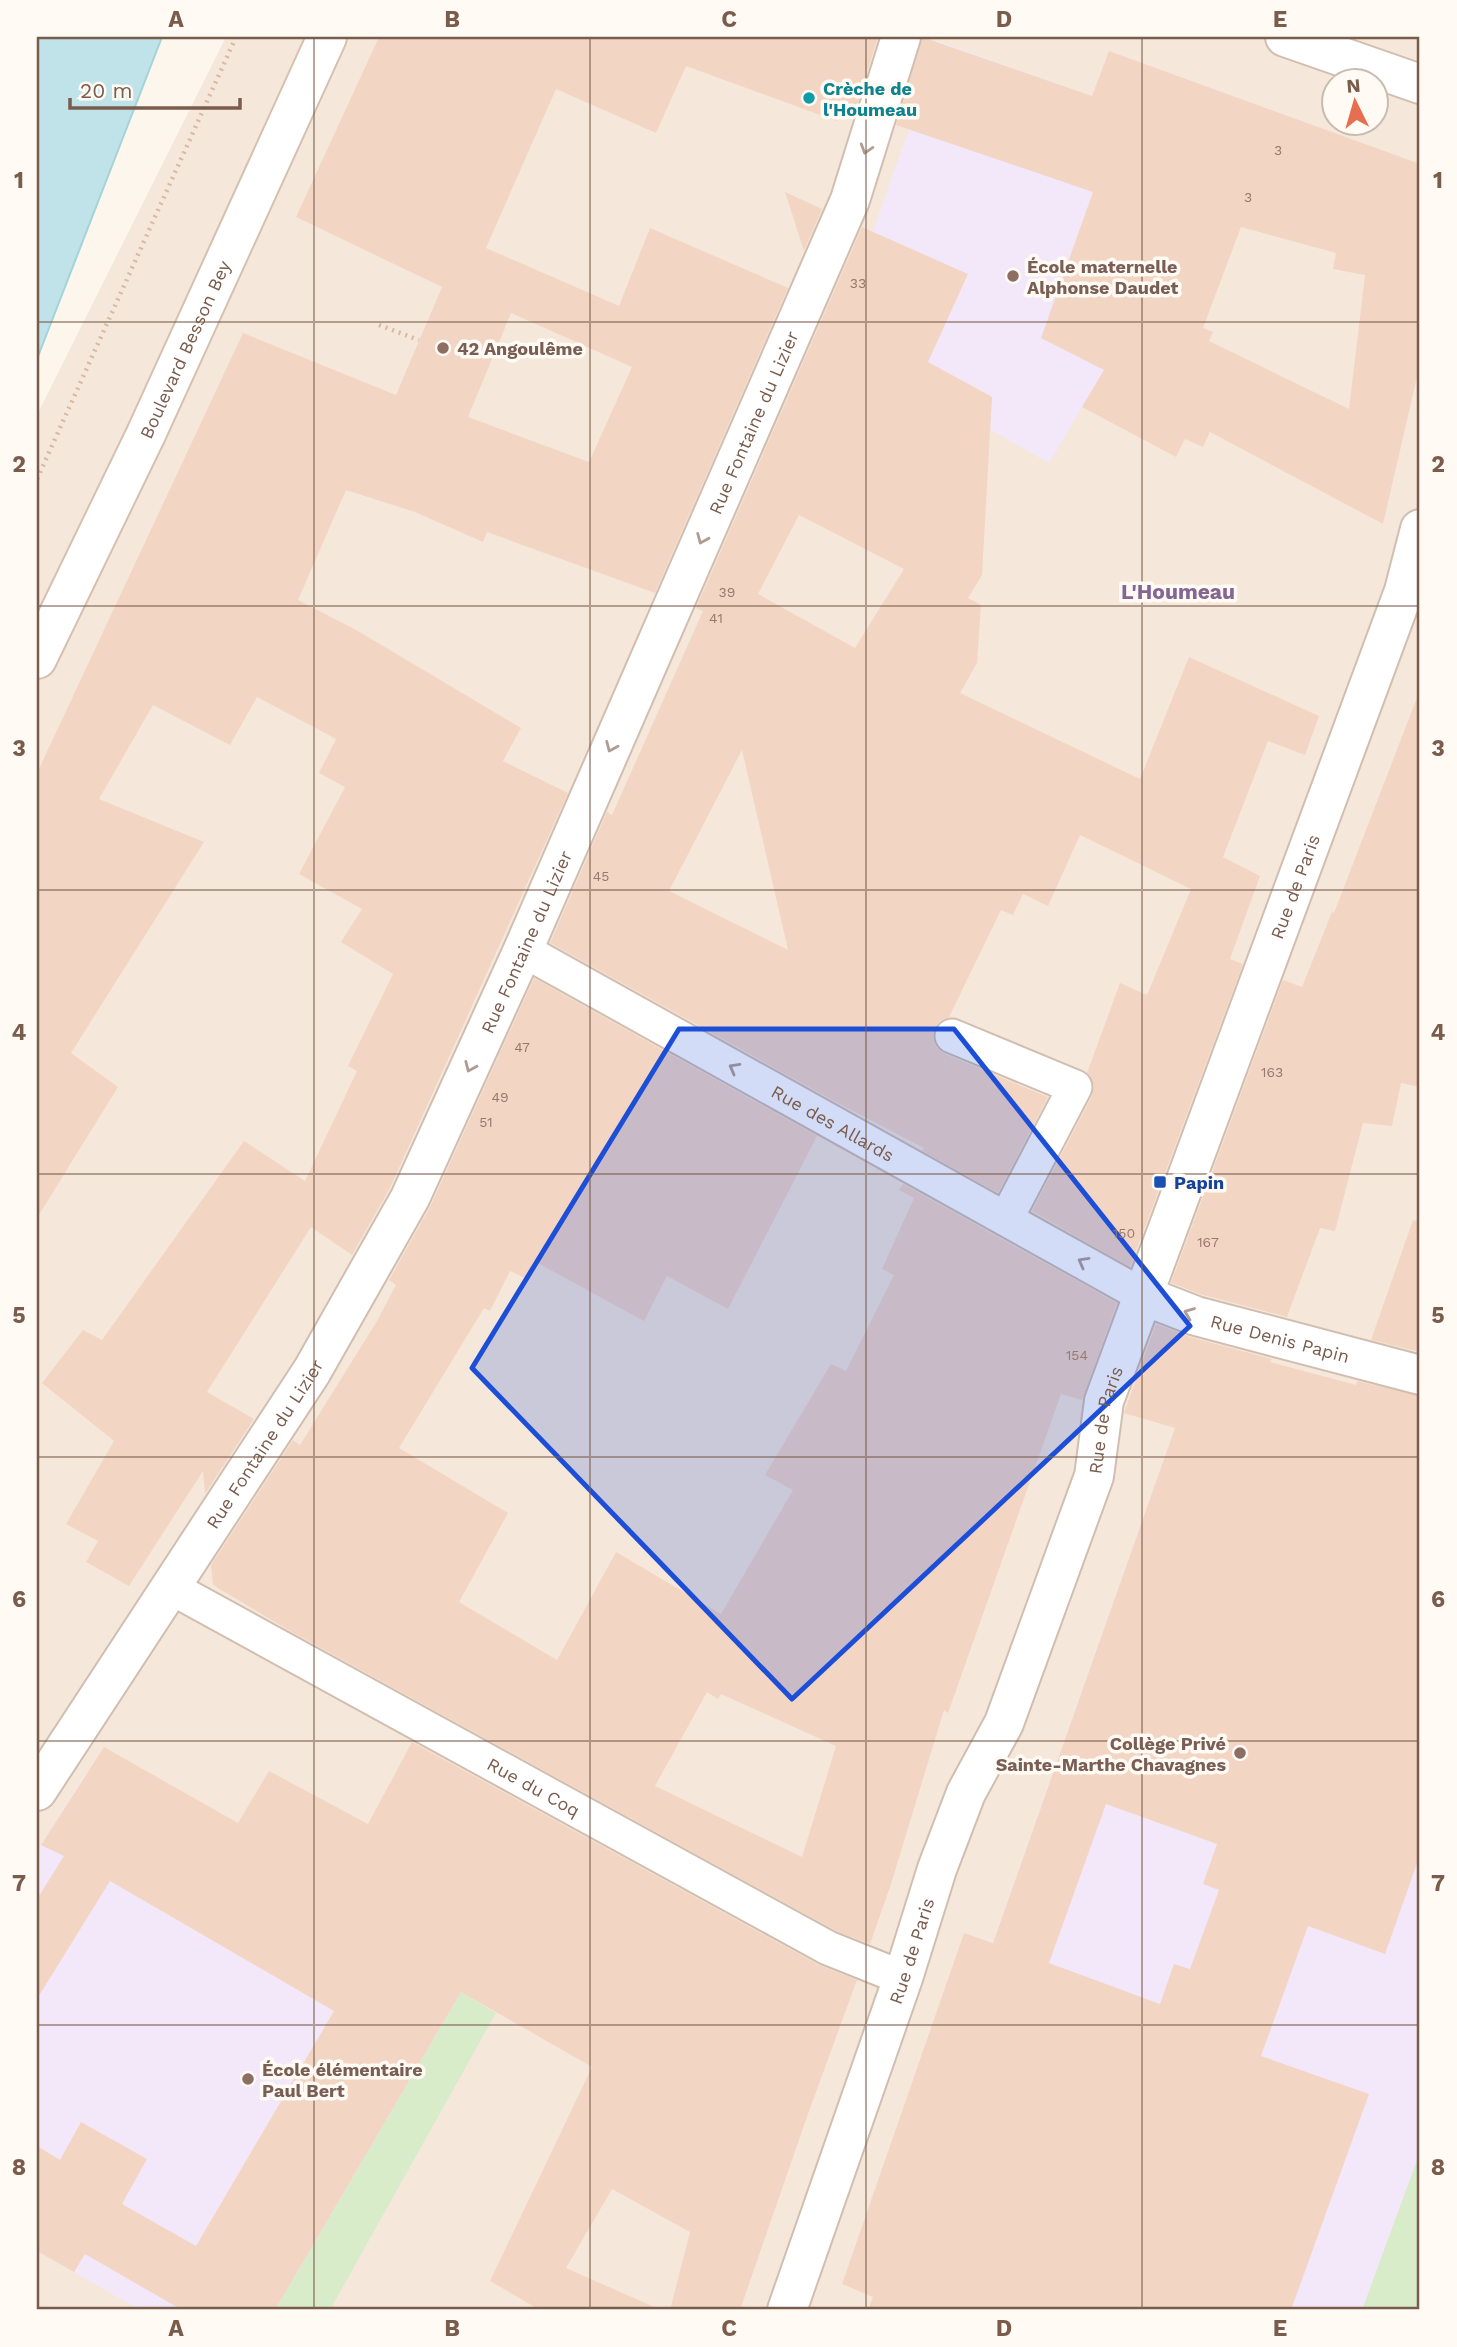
<svg xmlns="http://www.w3.org/2000/svg" width="1457" height="2347" font-family="'Work Sans',sans-serif">
<style>
.residential{fill:#f5e8da;fill-rule:evenodd}
.education{fill:#f3e8fa}
.green{fill:#d8ecc9}
.water{fill:#bfe3e8;stroke:#a5d3da;stroke-width:2}
.building{fill:#f3d5c3;fill-rule:evenodd}
.lines{fill:none;stroke-linecap:round;stroke-linejoin:round}
.service-casing{stroke:#d1beb0;stroke-width:37}
.minor-casing{stroke:#d1beb0;stroke-width:42}
.tertiary-casing{stroke:#d1beb0;stroke-width:42}
.secondary-casing{stroke:#d6c0b0;stroke-width:42}
.path{stroke:#d9b8a5;stroke-width:4.5;stroke-dasharray:2 5;stroke-linecap:butt}
.service{stroke:#fff;stroke-width:33}
.minor{stroke:#fff;stroke-width:38}
.tertiary{stroke:#fff;stroke-width:38}
.secondary{stroke:#fff;stroke-width:38}
.oneway{stroke:#af9d94}
.marked{fill:#1d4ed8;fill-opacity:0.2;stroke:#1d4ed8;stroke-width:5;stroke-linejoin:round}
.grid{fill:none;stroke:#7a5c4d;stroke-width:2;stroke-opacity:0.55}
.culture-dot{fill:#0f9aa8;stroke:#fffaf3;stroke-width:2.5}
.education-dot{fill:#8d6e63;stroke:#fffaf3;stroke-width:2.5}
.transit-dot{fill:#1a4fb4;stroke:#fffaf3;stroke-width:2.5}
.labels{text-anchor:middle;dominant-baseline:central;stroke-width:7;stroke-linejoin:round;paint-order:stroke}
.number-label{font-size:14px;fill:#987a6a}
.culture-label{font-size:18px;font-weight:bold;fill:#0d838f;stroke:#fffaf3;text-anchor:start}
.education-label{font-size:18px;font-weight:bold;fill:#785e54;stroke:#fffaf3;text-anchor:start}
.street-label{font-size:18px;fill:#7a5c4d;stroke:#fffaf3}
.transit-label{font-size:18px;font-weight:bold;fill:#164399;stroke:#fffaf3;text-anchor:start}
.quarter-label{font-size:21px;font-weight:bold;fill:#846695;stroke:#fffaf3}
.neatline{fill:none;stroke:#7a5c4d;stroke-width:2.5}
.grid-label{font-size:23px;text-anchor:middle;font-weight:bold;fill:#7a5c4d}
</style>
<rect width="100%" height="100%" fill="#fdf6ec"/>
<!-- residential -->
<path class="residential" d="M226,37h1194v2273h-1383v-1895zM1334,80h42v42h-42z"/>
<!-- education -->
<g class="education">
<polygon points="940,42 1092,96 1109,51 1313,125 1292,194 1259,183 1103,372 1049,463 990,429 992,396 835,314 873,231"/>
<polygon points="1175,1428 1345,1546 1420,1568 1420,2310 1123,2310 991,2259 973,1950 977,1937 993,1942"/>
<polygon points="85,1775 496,2013 330,2310 140,2310 74,2272 118,2195 37,2146 37,1851"/>
</g>
<!-- green -->
<g class="green">
<polygon points="461,1992 496,2013 330,2310 275,2310"/>
<polygon points="1420,2152 1420,2310 1362,2310"/>
</g>
<!-- water -->
<polygon class="water" points="37,37 162,37 37,359"/>
<!-- building -->
<g class="building">
<path d="M379,37h499l-23,75 -15,-4 -3,13 -151,-55 -30,67 -100,-44 -70,159 133,58 31,-78 138,60 -133,305 -168,-61 -4,10 -68,-30 -69,-22 -48,110 60,31 163,97 -18,33 65,32 -178,395 -38,67 -41,-28 -104,165 47,27 -49,75 -2,-23 -74,115 -43,-24 12,-21 -32,-17 48,-83 -72,-58 41,-53 19,10 142,-199 61,40 52,-110 -9,-5 45,-92 -52,-32 21,-33 -63,-35 46,-87 -26,-14 17,-34 -79,-42 -27,48 -77,-40 -54,94 105,43 -133,211 47,34 -81,131v-445l206,-440 153,62 46,-108 -146,-70zM511,313l121,54 -43,95 -121,-45z"/>
<path d="M922,37l170,59 17,-45 311,113v200l-37,160 -173,-92 -7,15 -18,-8 -9,18 -94,-50 22,-37 -63,-32 52,-146 -197,-67zM1241,227l95,26 -3,16 32,6 -16,134 -140,-68 4,-9 -10,-4z"/>
<polygon points="785,192 822,209 804,251"/>
<path d="M862,227l106,47 -40,88 64,35 -10,178 -14,23 13,7 -4,58 -17,30 180,86 49,-122 130,59 -14,39 -37,-14 -45,116 37,19 -30,83 13,5 -113,303 -98,-56 60,-115 2,-11 -7,-12 33,-90 27,12 44,-106 -111,-54 -32,71 -25,-12 -10,21 -12,-5 -52,107 -9,4 -5,7 -2,10 3,9 9,7 103,43 -50,96 -76,-42 2,-3 -90,-47 -284,-158 57,-131 5,3 91,-204 -7,-3zM799,515l105,54 -49,79 -97,-54zM742,750l46,200 -119,-59z"/>
<polygon points="1418,695 1420,696 1420,1087 1401,1083 1392,1126 1363,1123 1335,1231 1320,1228 1287,1317 1203,1295 1171,1283 1283,980 1302,987 1332,912 1334,913"/>
<path d="M534,978l283,158 -89,173 -61,-33 -23,45 -110,-60 -9,17 -15,-7 -20,40 -6,-3 -85,140 109,65 -49,89 98,58 59,-108 105,62 72,-124 -28,-15 66,-111 15,7 48,-96 -12,-6 32,-71 -15,-8 4,-6 214,119 -35,97 -21,-6 -113,319 -4,-3 -53,174 -21,60 -34,-13 -546,-300 -77,-46 -2,-20 82,-125 7,5 77,-124 19,-36 -7,-5 41,-73zM707,1692l11,7 3,-5 115,52 -34,111 -147,-71z"/>
<polygon points="1413,1220 1420,1221 1420,1352 1371,1340"/>
<path d="M1156,1324l34,13 82,22 -2,3 86,23 1,-4 63,15v459l-35,99 -77,-28 -47,130 108,38 -78,216h-423l5,-13 -31,-13 122,-351 29,10 182,-515 -51,-15zM1106,1804l111,40 -14,40 16,6 -29,79 -16,-5 -14,40 -111,-41z"/>
<polygon points="412,1742 819,1965 857,1980 808,2114 740,2310 670,2310 690,2232 612,2189 566,2268 661,2310 540,2310 490,2281 592,2067 461,1992 275,2310 182,2310 85,2254 74,2272 37,2251 37,2146 60,2160 81,2122 147,2159 122,2204 196,2246 334,2011 110,1881 37,1999 37,1899 64,1856 41,1845 104,1747 238,1823 269,1771 368,1824"/>
</g>
<g class="lines">
<defs>
<g id="service">
<path id="s1" d="M523,950l619,345"/>
<polyline points="952,1036 1075,1087 1006,1219"/>
<path id="s2" d="M170,1587l658,361 75,30"/>
</g>
<g id="minor">
<polyline points="1285,37 1420,84"/>
<path id="s3" d="M1142,1295l54,21 224,59"/>
<path id="s4" d="M37,1791l275,-420 98,-173 113,-248 327,-750 51,-163"/>
</g>
<g id="tertiary">
<path id="s5" d="M787,2310l116,-332 34,-109 29,-76 38,-70 90,-247 10,-75 300,-810 16,-62"/>
</g>
<g id="secondary">
<path id="s6" d="M37,659l109,-225 181,-397"/>
</g>
</defs>
<!-- service casing -->
<use href="#service" class="service-casing"/>
<!-- minor casing -->
<use href="#minor" class="minor-casing"/>
<!-- tertiary casing -->
<use href="#tertiary" class="tertiary-casing"/>
<!-- secondary casing -->
<use href="#secondary" class="secondary-casing"/>
<!-- path -->
<g class="path">
<polyline points="379,325 419,340"/>
<polyline points="37,479 236,37"/>
</g>
<!-- service -->
<use href="#service" class="service"/>
<!-- minor -->
<use href="#minor" class="minor"/>
<!-- tertiary -->
<use href="#tertiary" class="tertiary"/>
<!-- secondary -->
<use href="#secondary" class="secondary"/>
</g>
<!-- one-way arrows -->
<defs><path id="oneway-chevron" d="M-2-3.5L2.5 0L-2 3.5" fill="none" stroke-width="1.6" stroke-linecap="round" stroke-linejoin="round" transform="scale(1.75)"/></defs>
<g class="oneway">
<use href="#oneway-chevron" transform="translate(866 149) rotate(107)"/>
<use href="#oneway-chevron" transform="translate(702 539) rotate(113)"/>
<use href="#oneway-chevron" transform="translate(611 747) rotate(113)"/>
<use href="#oneway-chevron" transform="translate(470 1067) rotate(114)"/>
<use href="#oneway-chevron" transform="translate(734 1068) rotate(-151)"/>
<use href="#oneway-chevron" transform="translate(1083 1262) rotate(-151)"/>
<use href="#oneway-chevron" transform="translate(1189 1313) rotate(-159)"/>
</g>
<!-- marked area -->
<path class="marked" d="M679,1029h275l236,297 -398,373 -320,-331z"/>
<!-- grid -->
<path class="grid" d="M314,37v2273M590,37v2273M866,37v2273M1142,37v2273M37,322h1383M37,606h1383M37,890h1383M37,1174h1383M37,1457h1383M37,1741h1383M37,2025h1383"/>
<!-- markers -->
<circle class="culture-dot" cx="809" cy="98" r="7"/>
<g class="education-dot">
<circle cx="1013" cy="276" r="7"/>
<circle cx="443" cy="348" r="7"/>
<circle cx="1240" cy="1753" r="7"/>
<circle cx="248" cy="2079" r="7"/>
</g>
<rect class="transit-dot" x="1153" y="1175" width="14" height="14" rx="3.5"/>
<g class="labels">
<!-- number labels -->
<g class="number-label">
<text x="1278" y="150">3</text>
<text x="1248" y="197">3</text>
<text x="858" y="283">33</text>
<text x="727" y="592">39</text>
<text x="716" y="618">41</text>
<text x="601" y="876">45</text>
<text x="522" y="1047">47</text>
<text x="1272" y="1072">163</text>
<text x="500" y="1097">49</text>
<text x="486" y="1122">51</text>
<text x="1124" y="1233">150</text>
<text x="1208" y="1242">167</text>
<text x="1077" y="1355">154</text>
</g>
<!-- culture labels -->
<g class="culture-label">
<text x="823" y="88">Crèche de<tspan x="823" dy="21">l'Houmeau</tspan></text>
</g>
<!-- education labels -->
<g class="education-label">
<text x="1027" y="266">École maternelle<tspan x="1027" dy="21">Alphonse Daudet</tspan></text>
<text x="457" y="348">42 Angoulême</text>
<text x="1226" y="1743" text-anchor="end">Collège Privé<tspan x="1226" dy="21">Sainte-Marthe Chavagnes</tspan></text>
<text x="262" y="2069">École élémentaire<tspan x="262" dy="21">Paul Bert</tspan></text>
</g>
<!-- street labels -->
<g class="street-label">
<text stroke="none"><textPath href="#s6" startOffset="343">Boulevard Besson Bey</textPath></text>
<text stroke="none"><textPath href="#s4" startOffset="1549">Rue Fontaine du Lizier</textPath></text>
<text stroke="none"><textPath href="#s5" startOffset="1514">Rue de Paris</textPath></text>
<text stroke="none"><textPath href="#s4" startOffset="982">Rue Fontaine du Lizier</textPath></text>
<text stroke="none"><textPath href="#s1" startOffset="355">Rue des Allards</textPath></text>
<text stroke="none"><textPath href="#s3" startOffset="145">Rue Denis Papin</textPath></text>
<text stroke="none"><textPath href="#s5" startOffset="947">Rue de Paris</textPath></text>
<text stroke="none"><textPath href="#s4" startOffset="415">Rue Fontaine du Lizier</textPath></text>
<text stroke="none"><textPath href="#s2" startOffset="415">Rue du Coq</textPath></text>
<text stroke="none"><textPath href="#s5" startOffset="380">Rue de Paris</textPath></text>
</g>
<!-- transit labels -->
<g class="transit-label">
<text x="1174" y="1182">Papin</text>
</g>
<!-- quarter labels -->
<g class="quarter-label">
<text x="1178" y="591">L'Houmeau</text>
</g>
</g>
<!-- border -->
<rect width="1457" height="2347" fill="none" stroke="#fffaf3" stroke-width="77"/>
<!-- north arrow -->
<g transform="translate(1355 102) rotate(355)"><circle r="33" fill="#fffaf3" stroke="#cabbb1" stroke-width="2"/>
<path d="M0-5L12 26L0 18L-12 26Z" fill="#e76f51"/>
<text y="-10" font-size="19" font-weight="bold" text-anchor="middle" fill="#7a5c4d">N</text>
</g>
<!-- scale -->
<path d="M70 98v10h170v-10" fill="none" stroke="#7a5c4d" stroke-width="3.5"/>
<text x="80" y="98" font-size="21" fill="#7a5c4d" stroke="#fffaf3" stroke-width="5" paint-order="stroke">20 m</text>
<rect x="38" y="38" width="1380" height="2270" class="neatline"/>
<g class="grid-label">
<text x="176" y="27">A</text>
<text x="452" y="27">B</text>
<text x="729" y="27">C</text>
<text x="1004" y="27">D</text>
<text x="1280" y="27">E</text>
<text x="19" y="188">1</text>
<text x="1438" y="188">1</text>
<text x="19" y="472">2</text>
<text x="1438" y="472">2</text>
<text x="19" y="756">3</text>
<text x="1438" y="756">3</text>
<text x="19" y="1040">4</text>
<text x="1438" y="1040">4</text>
<text x="19" y="1323">5</text>
<text x="1438" y="1323">5</text>
<text x="19" y="1607">6</text>
<text x="1438" y="1607">6</text>
<text x="19" y="1891">7</text>
<text x="1438" y="1891">7</text>
<text x="19" y="2175">8</text>
<text x="1438" y="2175">8</text>
<text x="176" y="2336">A</text>
<text x="452" y="2336">B</text>
<text x="729" y="2336">C</text>
<text x="1004" y="2336">D</text>
<text x="1280" y="2336">E</text>
</g>
</svg>
